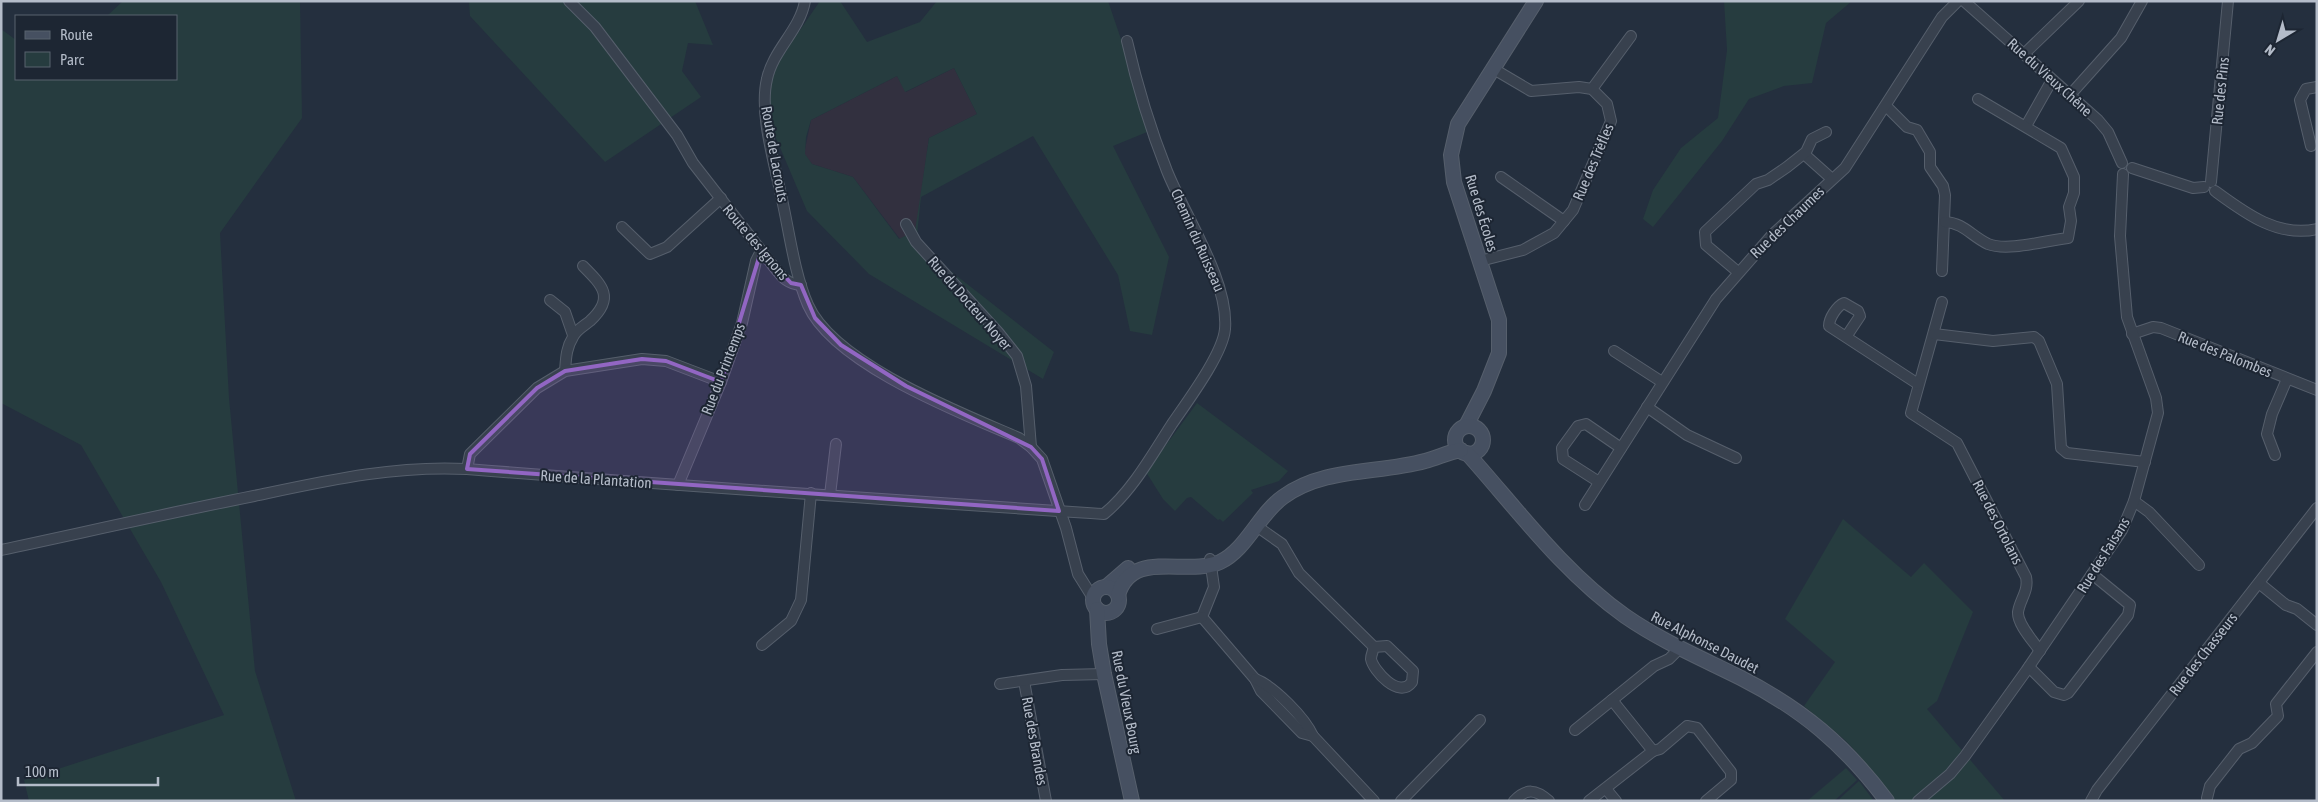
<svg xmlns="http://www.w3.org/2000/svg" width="2318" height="802" font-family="'Asap Condensed',sans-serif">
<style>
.medical{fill:#32303f}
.green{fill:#263c3f;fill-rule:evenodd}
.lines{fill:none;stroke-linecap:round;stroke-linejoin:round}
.street-casing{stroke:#565f6c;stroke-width:12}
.secondary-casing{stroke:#565f6c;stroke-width:16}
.street{stroke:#38414e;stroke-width:10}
.secondary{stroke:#465061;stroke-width:14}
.marked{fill:#9266c3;fill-opacity:0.2;stroke:#9266c3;stroke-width:4;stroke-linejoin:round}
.labels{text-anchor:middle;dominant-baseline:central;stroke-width:4;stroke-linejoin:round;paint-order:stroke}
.street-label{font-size:15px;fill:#b4bcc9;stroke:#1d2633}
</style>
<rect width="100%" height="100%" fill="#242f3e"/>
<!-- medical -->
<polygon class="medical" points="954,68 977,114 929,138 916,231 900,239 853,177 812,164 804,154 811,120 897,76 906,92"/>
<!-- green -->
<g class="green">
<polygon points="123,1 300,1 302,118 220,233 229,398 255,671 296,801 29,801 24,780 224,715 161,582 81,445 1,403 1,29 16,40 16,79 176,79 176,16 107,16"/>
<polygon points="469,1 695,1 713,45 688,43 682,71 701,97 605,162 470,16"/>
<path d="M820,1h20l27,41 53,-20 17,-21h171l44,129 -39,16 56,111 -17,78 -22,-4 -12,-56 -85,-139 -112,61 -5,47 138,108 -11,27 -174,-105 -62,-63 -31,-73 -9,-37 9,-36zM954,68l23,46 -48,24 -14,93 -16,8 -46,-62 -41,-13 -7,-10 1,-17 5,-17 86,-44 8,16z"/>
<polygon points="1724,1 1852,1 1826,23 1812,83 1784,86 1749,99 1722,141 1653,227 1643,219 1653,190 1681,148 1718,118 1727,50"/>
<polygon points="1197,403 1288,471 1279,481 1251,490 1253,493 1223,522 1220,519 1218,520 1191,497 1187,498 1175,511 1163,499 1146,472"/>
<polygon points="1843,519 1911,577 1924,563 1973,612 1937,701 1927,709 2005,801 1889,801 1857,758 1859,755 1845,740 1804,706 1835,662 1785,619"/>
<polygon points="1846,768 1857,780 1834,801 1807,801"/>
<polygon points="1859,781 1874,801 1837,801"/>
</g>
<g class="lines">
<defs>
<g id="street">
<path d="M569,1l26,26 82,108 16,28 81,104c8,10 13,17 27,18"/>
<path d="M805,1c-5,29 -32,49 -38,78 -8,33 7,82 14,116 8,34 13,78 27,110 26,59 153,108 211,133l12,9 11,12 24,69 12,46 15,24"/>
<polyline points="1964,1 2098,120 2108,132 2122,163"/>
<polyline points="2024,54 2079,1"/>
<polyline points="1592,89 1631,36"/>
<polyline points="2070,95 2121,38 2142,1"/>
<polyline points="1886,106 1907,127 1917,130 1930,152 1930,167 1943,186 1945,195 1942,271"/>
<polyline points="2026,126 2052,80"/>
<polyline points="2311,146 2300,100 2306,89 2317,87"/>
<polyline points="1804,154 1832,179"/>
<polyline points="2132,168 2193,188 2204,187"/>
<polyline points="1501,177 1564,221"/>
<polyline points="2211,182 2228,1"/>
<path d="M2215,191c30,22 63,47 102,38"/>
<path d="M1945,222c19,1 26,14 43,22 20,8 59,-4 80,-6l3,-17 -2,-14 5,-14v-16l-13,-29 -83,-49"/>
<polyline points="906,224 916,242 998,332 1017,356 1026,386 1031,447"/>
<polyline points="622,227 650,254 667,247 721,198"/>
<polyline points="1480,261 1523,250 1554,233 1573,210 1611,121 1607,104 1592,89 1579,87 1531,91 1492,68"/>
<polyline points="1738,272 1706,245 1705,232 1756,184 1768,180 1787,167 1806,152 1812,139 1826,132"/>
<polyline points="550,300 565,312 573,335"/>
<path d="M1942,302l-31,111 46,30 69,134c3,14 -6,22 -8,35 -1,12 16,30 22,39"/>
<polyline points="1934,334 1993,341 2034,337 2039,341 2057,384 2061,448 2067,453 2145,462"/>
<polyline points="2132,334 2153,327 2161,328 2317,390"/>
<path d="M1846,337l14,-21 -2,-5 -14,-8c-7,3 -15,15 -15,23l89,58"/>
<polyline points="1614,351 1662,382"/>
<path d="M565,371c1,-12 1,-23 8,-34 3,-7 11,-11 17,-16 25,-23 13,-35 -7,-55"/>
<polyline points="1647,407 1687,435 1736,458"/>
<polyline points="2275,455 2267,434 2272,414 2287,379"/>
<polyline points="467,469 470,454 537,388 565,371 642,359 666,361 721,382"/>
<polyline points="1599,482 1563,459 1562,448 1578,426 1586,424 1621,448"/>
<polyline points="678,485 721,382 742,323 756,261 761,251"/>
<polyline points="830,495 836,444"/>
<polyline points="2134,501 2149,512 2199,565"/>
<polyline points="1585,505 1716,299 1772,235 1845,168 1942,17 1958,1"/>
<polyline points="1255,525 1282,544 1299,573 1374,647"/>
<path d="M1,550c84,-18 168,-37 253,-54 71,-15 140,-31 213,-27 212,17 425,31 637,45 28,-23 48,-59 68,-90 15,-22 51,-70 53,-95 4,-48 -40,-113 -58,-158 -17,-43 -30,-86 -40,-130"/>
<polyline points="1210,559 1214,587 1202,617 1255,679 1261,691 1302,733 1313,736"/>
<polyline points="2259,583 2286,605 2297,609 2317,625"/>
<polyline points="1157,629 1202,617"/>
<polyline points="762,645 791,621 801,600 811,493"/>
<path d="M1387,646l26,25 -1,11c-13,18 -39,-12 -41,-23 0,-4 2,-8 3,-12z"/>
<polyline points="2029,667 2054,692 2064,695 2068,693 2128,615 2130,605 2092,574"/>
<path d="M1255,679c19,7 50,39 58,57l61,65"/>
<polyline points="1024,681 1046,801"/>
<polyline points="1000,684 1062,675 1104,674"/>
<polyline points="1575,730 1654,666 1669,659 1679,649"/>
<polyline points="1653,751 1660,749 1687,726 1697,728 1731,772 1731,780 1706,801"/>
<polyline points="1606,789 1616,801"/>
<polyline points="2207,798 2210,786 2239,749 2252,743 2278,716 2276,704 2317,652"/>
<polyline points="1401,801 1480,720"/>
<path d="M1514,801c12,-13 22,-12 35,0"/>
<polyline points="1589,801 1653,751 1612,700"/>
<polyline points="1918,801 1950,774 1965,756 2026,671 2122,530 2134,501 2158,413 2156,398 2127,317 2120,236 2123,174"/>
<polyline points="2091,801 2097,790 2317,508"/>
</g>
<g id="secondary">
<polyline points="1466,426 1484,391 1499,353 1499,320 1454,182 1451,155 1458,124 1536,1"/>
<circle cx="1469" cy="440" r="14"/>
<path d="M1467,453c50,56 96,119 158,163 36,25 76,42 116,62 61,31 104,67 146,123"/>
<polyline points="1106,587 1128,568"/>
<circle cx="1106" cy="600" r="13"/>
<path d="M1118,595c14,-47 68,-18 102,-33 26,-12 39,-48 63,-65 41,-30 95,-23 142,-36 12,-3 23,-9 36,-11"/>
<polyline points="1097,609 1099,644 1104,674 1132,801"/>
</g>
</defs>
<!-- street casing -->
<use href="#street" class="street-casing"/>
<!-- secondary casing -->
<use href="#secondary" class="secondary-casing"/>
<!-- street -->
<use href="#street" class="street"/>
<!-- secondary -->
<use href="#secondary" class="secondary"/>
</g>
<!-- marked area -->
<path class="marked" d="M761,251l30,32 10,2 14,33 26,27 65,41 125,61 11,12 17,52 -592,-42 3,-15 67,-66 28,-17 77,-12 24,2 55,21z"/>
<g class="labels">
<!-- street labels -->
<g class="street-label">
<text transform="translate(2050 77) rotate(42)">Rue du Vieux Chêne</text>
<text transform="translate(2220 91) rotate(-84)">Rue des Pins</text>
<text transform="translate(775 154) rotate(80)">Route de Lacrouts</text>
<text transform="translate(1593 162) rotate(-67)">Rue des Trèfles</text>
<text transform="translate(1482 213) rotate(73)">Rue des Écoles</text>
<text transform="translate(1787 222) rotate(-44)">Rue des Chaumes</text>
<text transform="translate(1198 240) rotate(66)">Chemin du Ruisseau</text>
<text transform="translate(756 242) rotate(50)">Route des Ignons</text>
<text transform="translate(970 303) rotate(49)">Rue du Docteur Noyer</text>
<text transform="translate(2225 354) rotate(22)">Rue des Palombes</text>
<text transform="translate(723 369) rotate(-69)">Rue du Printemps</text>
<text transform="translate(596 479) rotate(4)">Rue de la Plantation</text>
<text transform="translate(1998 522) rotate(63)">Rue des Ortolans</text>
<text transform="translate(2103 555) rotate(-58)">Rue des Faisans</text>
<text transform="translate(1705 642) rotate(27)">Rue Alphonse Daudet</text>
<text transform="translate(2203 654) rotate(-52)">Rue des Chasseurs</text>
<text transform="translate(1127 702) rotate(79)">Rue du Vieux Bourg</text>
<text transform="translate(1035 741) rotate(80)">Rue des Brandes</text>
</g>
</g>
<!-- border -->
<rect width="2318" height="802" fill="none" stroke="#b4bcc9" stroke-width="5"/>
<!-- legend -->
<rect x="15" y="15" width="162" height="65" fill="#1d2633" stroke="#59626f"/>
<rect x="25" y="31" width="25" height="8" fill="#465061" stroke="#59626f"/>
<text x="60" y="40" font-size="15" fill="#b4bcc9">Route</text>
<rect x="25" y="52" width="25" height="15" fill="#263c3f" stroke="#59626f"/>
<text x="60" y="65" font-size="15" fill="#b4bcc9">Parc</text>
<!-- north arrow -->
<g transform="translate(2278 40) rotate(218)" stroke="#1d2633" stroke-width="4" paint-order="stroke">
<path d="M0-4L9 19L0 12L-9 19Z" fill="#b4bcc9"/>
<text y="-8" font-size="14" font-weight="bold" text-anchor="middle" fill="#b4bcc9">N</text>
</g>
<!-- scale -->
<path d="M18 777v8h140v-8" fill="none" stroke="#b4bcc9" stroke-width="2.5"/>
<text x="25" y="777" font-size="15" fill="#b4bcc9" stroke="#1d2633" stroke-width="4" paint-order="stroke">100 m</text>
</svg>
